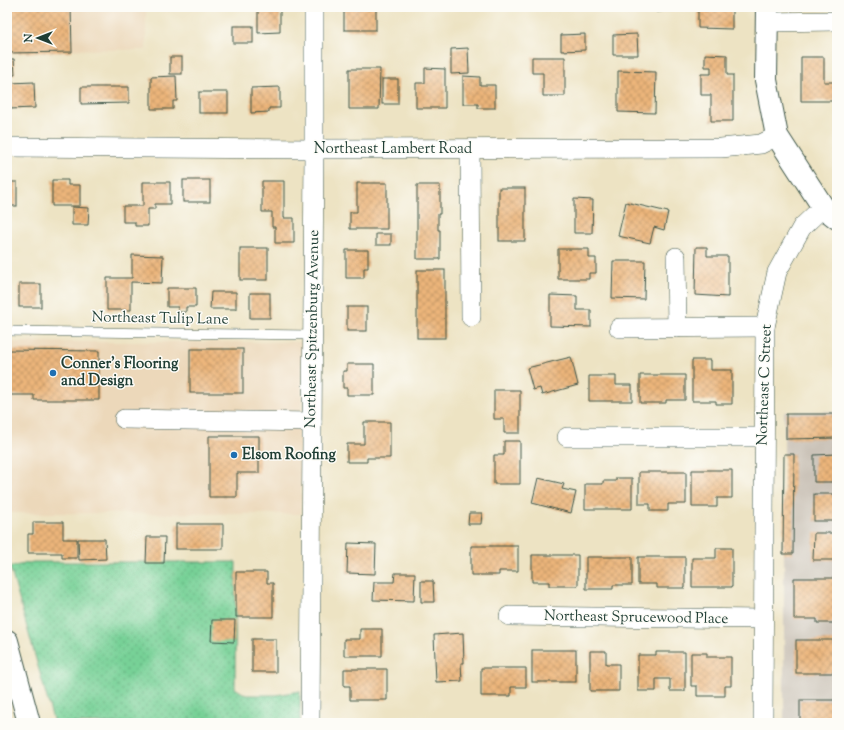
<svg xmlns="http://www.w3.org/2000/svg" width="844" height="730" font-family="'Sorts Mill Goudy',serif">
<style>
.built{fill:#ecd8ba}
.industrial{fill:#cbc3b8}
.grass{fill:url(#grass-dots);stroke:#4b8766}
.building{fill:url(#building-cross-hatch)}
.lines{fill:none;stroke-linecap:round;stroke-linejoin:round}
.lane-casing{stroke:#3e5649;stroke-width:10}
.street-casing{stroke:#3e5649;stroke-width:20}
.secondary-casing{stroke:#3e5649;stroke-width:24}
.lane{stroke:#fff;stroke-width:9}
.street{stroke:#fff;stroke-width:19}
.secondary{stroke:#fff;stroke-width:22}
.poi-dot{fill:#1f6fb2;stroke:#fdfcf7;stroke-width:1.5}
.labels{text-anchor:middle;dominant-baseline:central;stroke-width:3;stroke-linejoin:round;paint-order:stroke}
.street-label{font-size:15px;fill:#1f3d34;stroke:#fdfcf7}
.poi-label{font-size:15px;font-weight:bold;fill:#1f3d34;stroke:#fdfcf7;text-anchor:start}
</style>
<defs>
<pattern id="grass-dots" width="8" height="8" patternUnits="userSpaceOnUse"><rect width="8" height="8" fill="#77d197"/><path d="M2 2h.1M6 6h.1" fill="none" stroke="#61ab7c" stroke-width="1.8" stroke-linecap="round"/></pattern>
<pattern id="building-cross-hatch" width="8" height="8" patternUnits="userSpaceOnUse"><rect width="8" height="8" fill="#ecb57a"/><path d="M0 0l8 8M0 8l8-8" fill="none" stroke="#bf9465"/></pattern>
</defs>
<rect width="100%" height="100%" fill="#fdfcf7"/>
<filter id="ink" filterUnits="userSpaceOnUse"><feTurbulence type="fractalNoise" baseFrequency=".025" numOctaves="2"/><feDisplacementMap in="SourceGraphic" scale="8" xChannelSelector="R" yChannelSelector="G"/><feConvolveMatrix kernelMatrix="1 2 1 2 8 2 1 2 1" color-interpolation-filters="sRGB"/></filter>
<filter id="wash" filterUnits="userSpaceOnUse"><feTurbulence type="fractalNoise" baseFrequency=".012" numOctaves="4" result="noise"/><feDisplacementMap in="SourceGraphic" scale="16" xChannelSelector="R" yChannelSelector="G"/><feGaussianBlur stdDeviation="0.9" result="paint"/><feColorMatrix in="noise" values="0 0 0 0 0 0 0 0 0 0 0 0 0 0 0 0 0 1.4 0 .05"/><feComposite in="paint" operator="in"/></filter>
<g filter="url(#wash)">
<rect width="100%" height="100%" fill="#ede3c3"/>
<!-- built -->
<g class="built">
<polygon points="7,7 146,7 146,50 7,49"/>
<polygon points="7,342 302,342 301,514 7,513"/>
</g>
<!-- industrial -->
<polygon class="industrial" points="837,411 837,723 784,723 784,412"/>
<!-- grass -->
<polygon class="grass" points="33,562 236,562 235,688 246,695 276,695 300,691 300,723 54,723 10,567"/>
<g id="blocks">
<!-- building -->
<g class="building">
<polygon points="7,7 71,7 72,52 7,53"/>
<polygon points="258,7 280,7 280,32 258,33"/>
<rect x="344" y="7" width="32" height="23"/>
<polygon points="656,7 671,7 671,11 656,12"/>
<polygon points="698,7 732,7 732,29 698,28"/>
<rect x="233" y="26" width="20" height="17"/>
<polygon points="585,34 585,50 561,51 561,35"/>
<polygon points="637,34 638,55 613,55 613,35"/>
<polygon points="468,48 469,73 451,74 451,49"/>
<polygon points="705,54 727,55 727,75 733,75 733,121 711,121 711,95 701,95 701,74 711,74 711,67 705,67"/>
<rect x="170" y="57" width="12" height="17"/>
<polygon points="532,57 565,57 565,96 543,96 543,73 532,73"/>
<polygon points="801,57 824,57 824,82 837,82 837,101 801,101"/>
<polygon points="7,59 14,59 15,75 7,75"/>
<polygon points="425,68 445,69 445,108 416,108 416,83 425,83"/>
<polygon points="349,69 380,69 379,109 349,109"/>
<polygon points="618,71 656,72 655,113 618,112"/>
<polygon points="176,76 177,101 173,101 173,109 151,109 151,77"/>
<polygon points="463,76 480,77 480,85 495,85 495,108 478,108 478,104 463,104"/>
<rect x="382" y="79" width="16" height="25"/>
<polygon points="34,82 35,108 9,109 9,83"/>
<polygon points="81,87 129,87 129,103 81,104"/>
<polygon points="280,87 280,108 269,108 269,112 251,113 251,88"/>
<rect x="199" y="92" width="29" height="21"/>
<polygon points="52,180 68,180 68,185 80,185 80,206 52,206"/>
<rect x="183" y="180" width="27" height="22"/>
<polygon points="262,181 284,181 284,218 294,218 294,243 275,243 275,227 272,227 272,212 262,212"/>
<rect x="7" y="182" width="10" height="24"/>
<polygon points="143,182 170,182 170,204 155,204 155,209 148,209 148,226 135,226 135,222 123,222 123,206 143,206"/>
<polygon points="357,183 387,183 387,229 350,229 350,212 357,212"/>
<polygon points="417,185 440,185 440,214 438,214 438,230 440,230 440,259 417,259"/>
<rect x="499" y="188" width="26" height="53"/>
<polygon points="574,199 593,200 592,233 574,233"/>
<polygon points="626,202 668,212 664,230 654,227 650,243 618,236"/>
<polygon points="72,207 89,208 88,225 72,225"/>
<rect x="376" y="234" width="15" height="11"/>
<polygon points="696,247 707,247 707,256 728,256 728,297 695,295"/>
<rect x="240" y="248" width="28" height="32"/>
<polygon points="558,249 589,249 589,258 596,258 596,273 589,273 589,279 558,279"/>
<polygon points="346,250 368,250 368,268 364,268 364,278 346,278"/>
<polygon points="132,255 163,256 162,283 131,282 131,310 107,310 107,278 132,278"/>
<polygon points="613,261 645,261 644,299 612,298"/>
<rect x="417" y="270" width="28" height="68"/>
<rect x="19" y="284" width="22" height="23"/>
<polygon points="167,288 196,288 196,307 186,307 186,312 178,312 178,307 167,307"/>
<polygon points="211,292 236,292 236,309 210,309"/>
<rect x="250" y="293" width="20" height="25"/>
<polygon points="550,295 577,296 577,310 591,310 591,327 550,326"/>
<rect x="347" y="307" width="20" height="24"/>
<rect x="190" y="349" width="53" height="44"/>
<polygon points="7,350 99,351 99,400 34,400 34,395 7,395"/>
<polygon points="571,357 578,385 542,395 540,388 533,390 527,368"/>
<polygon points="692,360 710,360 710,370 732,370 732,404 716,404 716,401 692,401"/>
<polygon points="347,364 374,364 374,395 347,395 347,388 343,388 343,371 347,371"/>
<polygon points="640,375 685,375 685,400 666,400 666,403 640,403"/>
<polygon points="589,376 616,376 616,385 632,385 632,401 589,401"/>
<polygon points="494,390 520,390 520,433 504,433 504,419 494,419"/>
<polygon points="786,414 837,414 837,438 786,439"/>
<polygon points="364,422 390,422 390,458 367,458 367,462 347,462 347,444 364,444"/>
<polygon points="209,436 259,436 259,473 237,473 237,497 209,497"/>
<polygon points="504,441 520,441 520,484 494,484 494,455 504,455"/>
<polygon points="784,454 794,454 793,554 783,554"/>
<polygon points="837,454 837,482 814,482 814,455"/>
<polygon points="692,470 732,470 732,498 717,498 717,507 692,507"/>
<polygon points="639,472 686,472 686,504 668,504 668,511 650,511 650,504 639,504"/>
<polygon points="538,478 564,484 562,489 576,492 571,513 532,503"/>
<polygon points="616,478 632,478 632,509 585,509 585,484 603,484 603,481 616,481"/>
<rect x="814" y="494" width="23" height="27"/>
<polygon points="469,513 482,513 481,524 468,524"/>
<polygon points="33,522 63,522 63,539 77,539 77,558 62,558 62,553 28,553 28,534 33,534"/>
<rect x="176" y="524" width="47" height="25"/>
<polygon points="814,533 837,533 837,560 813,560"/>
<polygon points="147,537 165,537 164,563 146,563"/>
<polygon points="78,539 105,539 106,559 79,560"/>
<polygon points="348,543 376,544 375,574 347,573"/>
<polygon points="471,546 518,546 518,571 499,571 499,575 471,575"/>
<polygon points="716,548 732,548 732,587 692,587 692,558 716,558"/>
<polygon points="532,555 578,555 578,586 549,586 549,582 532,582"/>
<polygon points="586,557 632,557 632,585 613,585 613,589 586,589"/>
<polygon points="638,557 685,557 685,588 657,588 657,584 638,584"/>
<polygon points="236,572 267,572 267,583 273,583 273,617 236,617"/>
<polygon points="395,573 415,573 414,601 373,600 374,582 394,582"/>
<polygon points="794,578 837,578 837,623 817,623 817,619 794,619"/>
<polygon points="421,581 433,581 434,602 421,602"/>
<polygon points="212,620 235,620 234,642 211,641"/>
<polygon points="360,629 382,629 382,656 344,656 344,639 360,639"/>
<polygon points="463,633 464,663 461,663 462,681 436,682 434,635"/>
<rect x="252" y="639" width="24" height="33"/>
<rect x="796" y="640" width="41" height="33"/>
<rect x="532" y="650" width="44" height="32"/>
<polygon points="590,651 606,651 606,664 619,664 619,691 590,691"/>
<polygon points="656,652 685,652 685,691 670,691 670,679 656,679 656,691 638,691 638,655 656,655"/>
<polygon points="691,653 707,653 707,657 731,657 731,686 725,686 725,696 697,696 697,686 691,686"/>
<polygon points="481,668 526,668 526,687 511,687 511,696 481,696"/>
<polygon points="344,669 387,669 387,700 350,700 350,686 344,686"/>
<rect x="800" y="700" width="37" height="23"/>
</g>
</g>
</g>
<g filter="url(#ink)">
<use href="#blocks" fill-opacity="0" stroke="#3e5649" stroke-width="1"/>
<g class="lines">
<defs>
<polyline id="lane" points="7,331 312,335"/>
<g id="street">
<polyline points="767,22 837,21"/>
<polyline points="7,147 314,149 721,148 761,144 777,136"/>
<polyline points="470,149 471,317"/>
<polyline points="676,257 677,328"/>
<polyline points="619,328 765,327"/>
<polyline points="124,419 312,422"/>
<polyline points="567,437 764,437"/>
<polyline points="509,616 763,619"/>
<polyline points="310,723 314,149 314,7"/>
<polyline points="763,723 765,327 777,272 802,227 823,207"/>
</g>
<g id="secondary">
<polyline points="767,7 766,80 777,136 823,207 837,218"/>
<polyline points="7,641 29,723"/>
</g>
</defs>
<!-- lane casing -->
<use href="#lane" class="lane-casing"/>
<!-- street casing -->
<use href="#street" class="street-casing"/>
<!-- secondary casing -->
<use href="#secondary" class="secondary-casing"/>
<!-- lane -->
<use href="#lane" class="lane"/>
<!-- street -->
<use href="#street" class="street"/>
<!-- secondary -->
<use href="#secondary" class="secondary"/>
</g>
</g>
<!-- markers -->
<g class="poi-dot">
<circle cx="53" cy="373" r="4"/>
<circle cx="234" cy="455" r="4"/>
</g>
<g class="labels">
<!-- street labels -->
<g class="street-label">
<text x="393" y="149">Northeast Lambert Road</text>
<text transform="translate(160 319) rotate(1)">Northeast Tulip Lane</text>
<text transform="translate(313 329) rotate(-89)">Northeast Spitzenburg Avenue</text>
<text transform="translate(765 385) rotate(-88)">Northeast C Street</text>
<text transform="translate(636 618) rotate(1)">Northeast Sprucewood Place</text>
</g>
<!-- poi labels -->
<g class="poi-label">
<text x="61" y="364">Conner's Flooring<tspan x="61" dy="17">and Design</tspan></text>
<text x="242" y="455">Elsom Roofing</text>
</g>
</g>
<!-- margin -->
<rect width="844" height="730" fill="none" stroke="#fdfcf7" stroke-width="24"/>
<!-- north arrow -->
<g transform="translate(38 38) rotate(270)" stroke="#fdfcf7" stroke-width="3" paint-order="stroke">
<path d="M0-3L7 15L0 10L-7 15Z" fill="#1f3d34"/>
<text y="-6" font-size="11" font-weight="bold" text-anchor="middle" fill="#1f3d34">N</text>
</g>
</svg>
